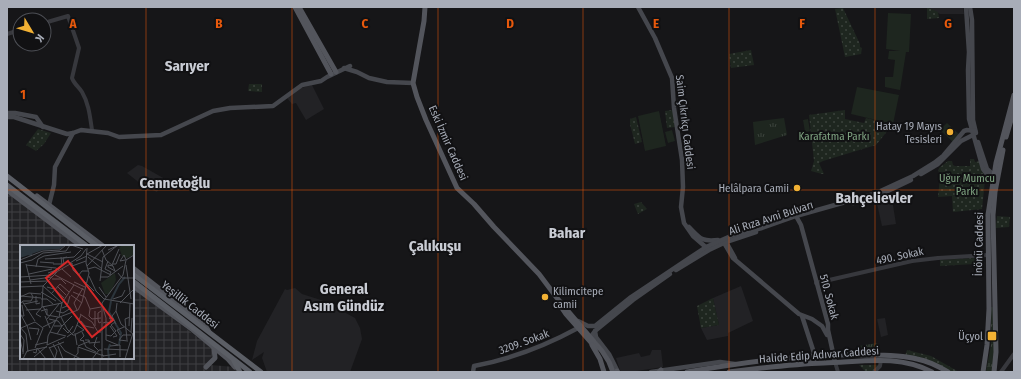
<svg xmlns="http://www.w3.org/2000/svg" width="1021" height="379" font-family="'Fira Sans Condensed',sans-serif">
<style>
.built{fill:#222225}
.industrial{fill:url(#industrial-grid)}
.grass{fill:url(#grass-tufts)}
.park{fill:url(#park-dots)}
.pitch{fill:#1e261f}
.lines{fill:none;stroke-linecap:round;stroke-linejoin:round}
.tertiary{stroke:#37383d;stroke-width:4}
.secondary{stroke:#45474d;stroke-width:4.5}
.primary{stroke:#53555c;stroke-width:5}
.trunk{stroke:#5b5e65;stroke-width:5}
.grid{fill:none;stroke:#e8590c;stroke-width:1;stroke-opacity:0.55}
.poi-dot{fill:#f2b134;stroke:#111113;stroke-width:1.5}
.labels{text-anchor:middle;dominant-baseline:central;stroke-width:4;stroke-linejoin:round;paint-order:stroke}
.street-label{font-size:11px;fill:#a8adb8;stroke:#111113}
.poi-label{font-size:11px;fill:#a8adb8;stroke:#111113;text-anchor:end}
.park-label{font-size:11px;fill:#7fa381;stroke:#111113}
.district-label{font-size:15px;font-weight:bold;fill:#c9ccd4;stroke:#111113}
.inset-river{fill:none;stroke:#2c353c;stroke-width:2}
.inset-road{fill:none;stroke:#505258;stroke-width:1}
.view{fill:#d62828;fill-opacity:0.15;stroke:#d62828;stroke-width:2}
.inset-edge{fill:none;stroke:#a8adb8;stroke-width:2}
.grid-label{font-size:13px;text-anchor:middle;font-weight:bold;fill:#e8590c;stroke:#111113;stroke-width:4;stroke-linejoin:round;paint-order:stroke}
</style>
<defs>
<pattern id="industrial-grid" width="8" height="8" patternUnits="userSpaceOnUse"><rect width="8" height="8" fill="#222225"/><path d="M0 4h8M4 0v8" fill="none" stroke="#3f3f43"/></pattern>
<pattern id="grass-tufts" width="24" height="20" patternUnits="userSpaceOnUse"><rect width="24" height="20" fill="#1e261f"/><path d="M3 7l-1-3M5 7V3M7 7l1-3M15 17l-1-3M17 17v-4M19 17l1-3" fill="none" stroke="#3c433d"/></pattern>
<pattern id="park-dots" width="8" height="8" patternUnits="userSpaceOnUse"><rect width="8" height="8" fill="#1e261f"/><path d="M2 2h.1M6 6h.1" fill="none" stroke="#3c433d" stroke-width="1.8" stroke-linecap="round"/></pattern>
</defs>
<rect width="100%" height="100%" fill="#161618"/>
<!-- built -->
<g class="built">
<polygon points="927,7 963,7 964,14 940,14"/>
<polygon points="312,85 324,109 306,120 296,103 292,104 287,98 301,88"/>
<polygon points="138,165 142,166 165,179 163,184 162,183 157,192 141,184 127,173"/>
<polygon points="891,193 896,224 882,226 876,199"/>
<polygon points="741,286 753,321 728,333 728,336 707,340 701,328 719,325 713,298"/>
<polygon points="295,288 302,294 324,301 355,318 360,328 362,339 350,372 267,372 262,358 264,352 252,360 257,341 285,289 287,290"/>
<polygon points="885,318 888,335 881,337 877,319"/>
<polygon points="652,350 661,350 663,367 630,372 621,372 620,370 616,358 639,353 641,357 650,355"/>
</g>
<!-- industrial -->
<polygon class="industrial" points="7,192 77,246 21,246 21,358 133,358 133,288 213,349 210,365 235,367 236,372 7,372"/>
<!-- grass -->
<g class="grass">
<polygon points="784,118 787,135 755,145 753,122"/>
<polygon points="991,307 993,307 994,354 992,372 986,371 991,345"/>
<polygon points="877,343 878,347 876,350 875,353 859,352 859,346"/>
</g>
<!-- park -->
<g class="park">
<polygon points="927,7 938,12 939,18 927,19"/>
<polygon points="843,8 860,44 860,47 862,48 861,54 845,57 835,9"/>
<polygon points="751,50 754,65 731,68 729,54"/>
<polygon points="249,84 262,84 262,92 248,91"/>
<polygon points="673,110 675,127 667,128 665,111"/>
<polygon points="845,110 845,119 864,123 866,118 893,124 876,145 823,161 819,163 824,174 822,174 811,171 814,161 809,115"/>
<polygon points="636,117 642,142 635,144 630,124 630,119"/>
<polygon points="38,129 51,133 44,144 36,151 26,145"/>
<polygon points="970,159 974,159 975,162 980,161 985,180 982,209 953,212 952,196 938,197 940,177 938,176 939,168 948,161 952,161 953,165 955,166 970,166"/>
<polygon points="641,202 647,209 638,214 634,204"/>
<polygon points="997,216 1010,217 1009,227 996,228"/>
<polygon points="975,258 975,264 940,266 940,260"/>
<polygon points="713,298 719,325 701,328 697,306"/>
<polygon points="907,350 931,356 959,372 949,372 905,356"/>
<polygon points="859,365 877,365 878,367 872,372 866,372"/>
</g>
<!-- pitch -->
<g class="pitch">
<polygon points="888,13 911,14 909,52 906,52 900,90 885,87 885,77 893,77 895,60 888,59 889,51 900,51 886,49"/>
<polygon points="857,87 899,95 893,124 851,114"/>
<polygon points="659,111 666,146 645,151 638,116"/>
<polygon points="808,119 810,131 805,132 803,120"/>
<polygon points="947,123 960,135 953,142 940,130"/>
<polygon points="672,130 675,141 668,143 665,132"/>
</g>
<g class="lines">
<!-- tertiary -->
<g class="tertiary">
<path d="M44,23l24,-7 11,32 -7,30c2,6 7,9 10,14 7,12 8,25 10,38"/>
<polyline points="7,34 20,30"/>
<polyline points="816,283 912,261 938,258 988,255"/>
<polyline points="835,362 838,372"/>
<polyline points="874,372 880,366 881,360"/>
<polyline points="1001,372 1014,354"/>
</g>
<!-- secondary -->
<g class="secondary">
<polyline points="638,7 655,38 672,78 674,108 682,160 683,187 681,207 684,223 693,236 708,249"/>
<polyline points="966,7 969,52 968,70 969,119 983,169 991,180 993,184"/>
<polyline points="970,7 972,20 973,120 976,133"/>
<polyline points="344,68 357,72 369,78 387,82 413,83"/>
<polyline points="7,113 15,113 36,117 43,127"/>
<polyline points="7,117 14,117 67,134 73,133 81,130 108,133 119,137 161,135 213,111 230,108 273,106 302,85 321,81 327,77 350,66"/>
<polyline points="978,142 987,169 996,177"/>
<polyline points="921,174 938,164 961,141 973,135 975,131"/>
<polyline points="853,203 873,198 911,180"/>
<polyline points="49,205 54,185 55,167 73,133"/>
<polyline points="796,216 801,225 828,324 828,330 835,362"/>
<path d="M689,227c11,11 12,15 29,13"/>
<polyline points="725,240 735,258"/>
<polyline points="723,241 733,258 799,314 812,319 822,326 827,335"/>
<polyline points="676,270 709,250 726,242 756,232"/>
<polyline points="802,316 815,356 814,360 802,363"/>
<polyline points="578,321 588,326 595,326 631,297 706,247 733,235 762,228 796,216 874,194 913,176 934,163 943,156 964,131 967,130 975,131"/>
<polyline points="595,331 596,337 609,354 618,372"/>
<polyline points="594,340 592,335 595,331 633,300 670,274"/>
<path d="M473,372l1,-6c37,-7 71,-20 104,-38"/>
<polyline points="651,372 720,362 735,364"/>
</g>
<!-- primary -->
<g class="primary">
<polyline points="295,7 331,74"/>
<polyline points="299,7 336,72"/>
<polyline points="425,7 424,21 413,83 417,97 426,120 457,188 474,204 494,227 539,274 557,298 602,351 609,362 613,372"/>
<polyline points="1006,137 1014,110"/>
<polyline points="7,190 81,246"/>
<polyline points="37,196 103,246"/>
<polyline points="133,268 198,319 206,326 209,332"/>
<polyline points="133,286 193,330 228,359 235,367"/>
<polyline points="562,308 566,314 596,348"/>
<polyline points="592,345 600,359 604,372"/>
<polyline points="206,367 215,358 214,348"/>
<polyline points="617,372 617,371"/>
<polyline points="659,372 661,370"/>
<path d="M687,372c60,-10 121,-19 182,-17 16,0 32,0 48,4 11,2 21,7 31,13"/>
<path d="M729,372c32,-4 63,-8 95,-9 37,-1 74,-9 108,9"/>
<polyline points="983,372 987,345 989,309 988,215 996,163 1014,95"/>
<polyline points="994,372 996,352 993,215 995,192 1003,150"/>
</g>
<!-- trunk -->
<g class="trunk">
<polyline points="7,176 97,246"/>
<polyline points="7,185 87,246"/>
<polyline points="133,274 261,372"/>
<polyline points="133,281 250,372"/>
<polyline points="234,361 240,372"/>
</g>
</g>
<!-- grid -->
<path class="grid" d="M146,7v365M292,7v365M438,7v365M583,7v365M729,7v365M875,7v365M7,190h1007"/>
<!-- markers -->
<g class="poi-dot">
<circle cx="950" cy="132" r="4"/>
<circle cx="797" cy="188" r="4"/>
<circle cx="545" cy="297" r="4"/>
<rect x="987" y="331" width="10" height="10" rx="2"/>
</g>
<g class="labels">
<!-- street labels -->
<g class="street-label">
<text transform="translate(685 122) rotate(83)">Saim Çıkrıkçı Caddesi</text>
<text transform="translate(448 143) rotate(66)">Eski İzmir Caddesi</text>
<text transform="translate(771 218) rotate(-18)">Ali Rıza Avni Bulvarı</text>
<text transform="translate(979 244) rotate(-89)">İnönü Caddesi</text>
<text transform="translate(900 256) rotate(-12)">490. Sokak</text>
<text transform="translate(829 297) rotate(75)">510. Sokak</text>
<text transform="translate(190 305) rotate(38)">Yeşillik Caddesi</text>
<text transform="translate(524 342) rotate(-20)">3209. Sokak</text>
<text transform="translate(819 355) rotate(-4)">Halide Edip Adıvar Caddesi</text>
</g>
<!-- poi labels -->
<g class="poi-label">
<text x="942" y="126">Hatay 19 Mayıs<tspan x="942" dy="13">Tesisleri</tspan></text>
<text x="789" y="188">Helâlpara Camii</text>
<text x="553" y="291" text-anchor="start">Kilimcitepe<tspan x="553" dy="13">camii</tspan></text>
<text x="983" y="336">Üçyol</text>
</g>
<!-- park labels -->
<g class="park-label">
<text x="834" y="136">Karafatma Parkı</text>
<text x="967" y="178">Uğur Mumcu<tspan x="967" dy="13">Parkı</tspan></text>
</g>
<!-- district labels -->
<g class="district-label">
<text x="187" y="66">Sarıyer</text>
<text x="175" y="183">Cennetoğlu</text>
<text x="874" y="198">Bahçelievler</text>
<text x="567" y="233">Bahar</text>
<text x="435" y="246">Çalıkuşu</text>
<text x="344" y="289">General<tspan x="344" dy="17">Asım Gündüz</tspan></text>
</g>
</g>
<!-- overview -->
<g transform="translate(20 245)">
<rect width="114" height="114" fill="#161618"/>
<path d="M104,0h10v10l-7,3 -5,-2 -3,-9zM95,28l1,7 -6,14h-5l-4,-11z" fill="#1e261f"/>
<path d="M0,0h45l-5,4 -17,1 -23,8z" fill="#2c353c"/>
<path class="inset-river" d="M0,7l11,3 2,-10M91,55l8,-16 6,-7M91,56l-2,11 3,5M95,78l6,10 -2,12M89,114l-1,-9 2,-6"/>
<path class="inset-road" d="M51,0l12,4M82,5l4,10 7,6M88,5l11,-5M67,9l16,8M67,9l16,-9M47,12l-4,1 11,-1 7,-7M68,12l14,12M25,14l18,-1 1,6h-11M0,15l23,-9 17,-1 6,-5M105,15l-5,1 4,-6 2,5M56,16l11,-5M88,16l-3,8 6,3 -1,2M20,17l14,1M0,18l12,-3 11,-7 23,-2 4,-6M50,18l11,-7 5,-7M52,18l1,7 21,21M6,19l5,20M93,19h3l4,-10M6,20l30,3 3,2M88,20l5,1 2,5 -7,-4zM92,20l7,-16M106,20l5,34M52,21l14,-5M67,21l20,-21M16,22l2,-8 6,-3 27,-4M42,24l9,8M68,24l7,-2 16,8M28,28l11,-4 3,-4 -1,-8M98,28l4,5h12M9,29l23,-5M35,30l29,15M58,31l4,-5h6M69,31l7,15 8,8 30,5M0,32l31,-2 21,-12M81,32h7l15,-11M32,34h9l5,5M10,35l22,-3M80,36l3,-24 15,-12M0,37l27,-1M54,37l11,5M23,41l19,17M37,41l9,9M0,42l23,-1 14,-14M27,42l7,2 10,9M79,42l7,10M21,47l15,9M53,47l12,5 5,12 11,-2M31,49l9,-10 9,8M51,50l11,8M1,51l20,2M16,51v8l4,-1M0,52l9,-4 12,1M21,54h6l6,5M93,54l9,-3 3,-6M2,56l13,20M97,58l-1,8 5,13 12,10M100,58l14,-14M0,59l3,-3h8l2,-4 -2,-4M4,59l14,-3M23,61l4,9 11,2M22,62l20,-4M42,63l5,-2 3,-10M70,64l-1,7 3,3 9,-1M6,65l15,-1M57,65l-3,-7 9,-15M21,66l6,-2v6M36,66l7,2 8,-5M81,66l-3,2v7l1,3 2,-1M0,68l7,13M60,69l12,8 6,10h3M1,71h3l-2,-11M25,71l5,12M21,72l-5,-3 6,-7 1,-21M39,72l3,-14 12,-18M41,72l6,12 6,6h3M27,74l12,-15M29,74l9,2 4,5 -5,8M59,78l2,-2 4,5 9,2M83,78l3,-1 4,1 1,-4 -2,-1h4l2,4 -4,3 5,6 -5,5 -5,-1v-17l-3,-10M96,79l-4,-8 4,-5M7,80l4,15M34,81h8l10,-10M75,81v-15M90,81l7,10 -4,1M109,81l1,-22M0,82l6,7 2,18M23,82l12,-6M1,83l14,-6 8,6M9,83l10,1 -2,6M43,83l5,5 5,-7M30,87l16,4M62,87l2,4 -4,4 4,1M111,87l1,-14M55,88l2,12M0,89l4,6 -1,14M56,89l8,-4 -7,-5M86,90v5l12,5M100,90l-3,-5 7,-3M47,92l7,-5 7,-17M77,92l-3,9 5,5M0,94l3,13M63,95l3,7 10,5M65,95h4v3l11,-1M107,95l-2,-21 5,-2M108,96l-9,-1 4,-5h8M38,97l7,9 16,8M33,99l4,7 -2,7M15,100l13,-3M27,100l1,-9 9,-18 21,-8 4,-8 7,-29 -3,-10 1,-15M27,100l18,-8M38,101l5,13M58,101l12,-5M90,101l10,-1v12M29,102l6,12M58,102l26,9M15,103l8,-20M29,103l15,-6M84,104l24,1M13,107l3,1 1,-5 9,11M82,109l1,2 13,-2M14,112l13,-11M3,114l4,-8 20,-4M53,114l5,-6v-6M72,114l7,-9h3M82,114v-56l21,-28 3,-15 8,-5M105,114l8,-26"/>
<path class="view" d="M48,16l45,59 -21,17 -46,-59z"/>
<rect width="114" height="114" class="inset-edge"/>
</g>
<g class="grid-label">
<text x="73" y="28">A</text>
<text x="219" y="28">B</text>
<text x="365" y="28">C</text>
<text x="510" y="28">D</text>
<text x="656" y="28">E</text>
<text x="802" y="28">F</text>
<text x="948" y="28">G</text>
<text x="23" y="99">1</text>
</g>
<!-- border -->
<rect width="1021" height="379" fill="none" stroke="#a8adb8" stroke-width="16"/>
<!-- north arrow -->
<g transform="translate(32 32) rotate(128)"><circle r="19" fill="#111113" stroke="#4d4f55"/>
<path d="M0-3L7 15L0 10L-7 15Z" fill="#f2b134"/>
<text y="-6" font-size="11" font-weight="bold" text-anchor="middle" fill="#a8adb8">K</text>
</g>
</svg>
